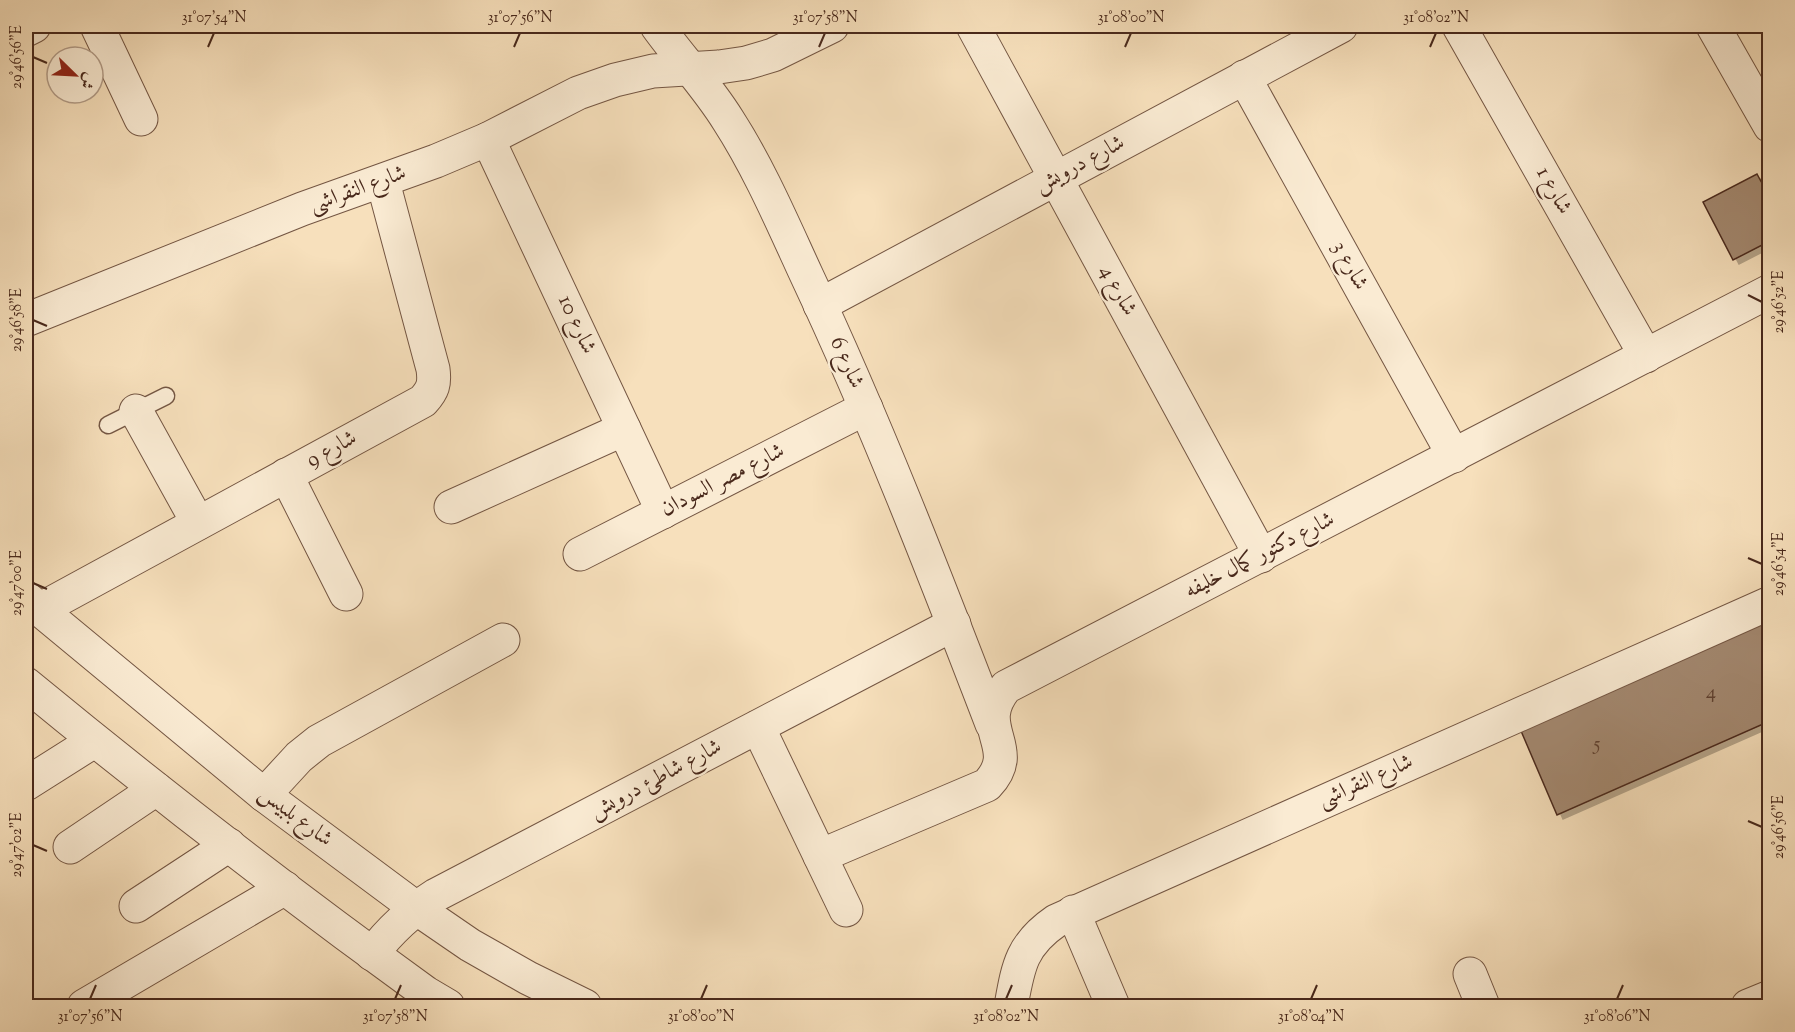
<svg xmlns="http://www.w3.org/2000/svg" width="1795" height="1032" font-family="'Sorts Mill Goudy',Amiri,serif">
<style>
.building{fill:#a3886f;stroke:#48281b;stroke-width:1.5;filter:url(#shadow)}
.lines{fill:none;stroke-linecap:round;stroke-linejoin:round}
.service-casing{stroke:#745643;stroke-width:19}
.minor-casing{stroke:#745643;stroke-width:35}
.service{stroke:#faebd3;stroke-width:16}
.minor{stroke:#faebd3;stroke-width:33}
.ticks{fill:none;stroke:#48281b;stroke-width:2}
.labels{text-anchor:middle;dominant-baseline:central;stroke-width:4.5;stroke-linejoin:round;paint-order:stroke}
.number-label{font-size:20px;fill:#5f4030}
.street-label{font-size:22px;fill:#48281b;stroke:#faebd3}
.neatline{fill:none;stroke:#48281b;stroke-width:2}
.ticks-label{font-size:15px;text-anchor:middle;fill:#48281b}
</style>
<defs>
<filter id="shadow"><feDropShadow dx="6" dy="4" stdDeviation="0" flood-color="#0004"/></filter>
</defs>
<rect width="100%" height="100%" fill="#f7e0bc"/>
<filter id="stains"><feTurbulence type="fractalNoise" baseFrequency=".00333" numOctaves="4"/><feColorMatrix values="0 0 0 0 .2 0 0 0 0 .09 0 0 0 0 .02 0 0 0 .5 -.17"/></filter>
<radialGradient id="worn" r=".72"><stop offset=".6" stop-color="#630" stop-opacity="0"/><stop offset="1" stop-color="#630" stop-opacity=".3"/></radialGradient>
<!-- building -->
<g class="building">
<polygon points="1757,174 1770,198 1770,241 1733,260 1703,202"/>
<polygon points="1770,620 1770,721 1557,815 1521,731"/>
</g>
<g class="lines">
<defs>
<polyline id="service" points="108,425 166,396"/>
<g id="minor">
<polyline points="97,26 141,119"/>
<path d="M657,26c23,32 50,60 71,94 31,48 54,102 78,154 69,147 128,299 186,450"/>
<polyline points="973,26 1261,556"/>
<polyline points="1459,26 1646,356"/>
<polyline points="1713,26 1770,126"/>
<polyline points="26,30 34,26"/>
<polyline points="1244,77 1454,456"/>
<polyline points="488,139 663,512"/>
<polyline points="820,305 1341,26"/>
<polyline points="26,320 302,209 436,161 488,139 578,93 615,80 653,71 719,67 746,63 773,55 832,26"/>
<polyline points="136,411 198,523"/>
<polyline points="286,475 346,594"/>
<polyline points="451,507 624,429"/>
<polyline points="580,554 866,408"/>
<polyline points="26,598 264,795 416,908 470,945 528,978 585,1006"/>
<path d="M39,610l384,-209c10,-11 12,-17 10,-32l-50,-187"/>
<path d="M26,684c130,107 263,210 400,309l22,13"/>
<polyline points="758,727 846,910"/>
<polyline points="26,784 94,741"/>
<polyline points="264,795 299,757 319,741 503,640"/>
<polyline points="70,847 156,789"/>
<path d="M820,856l167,-71c36,-38 -16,-56 19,-98l764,-396"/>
<polyline points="136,906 229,845"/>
<polyline points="1073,912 1113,1006"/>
<path d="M372,954c18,-24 39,-43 64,-59l518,-271"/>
<polyline points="1470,974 1483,1006"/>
<polyline points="84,1006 285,888"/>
<path d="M1011,1006c7,-39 10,-61 45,-85l714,-318"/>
<polyline points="1748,1006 1770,997"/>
</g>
</defs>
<!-- service casing -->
<use href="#service" class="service-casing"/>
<!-- minor casing -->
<use href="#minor" class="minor-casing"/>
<!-- service -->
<use href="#service" class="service"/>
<!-- minor -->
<use href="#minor" class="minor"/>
</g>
<!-- ticks -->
<path class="ticks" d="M208,47l6,-14M514,47l6,-14M819,47l6,-14M1125,47l6,-14M1430,47l6,-14M33,57l14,6M1748,295l14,7M33,320l14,6M1748,558l14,6M33,583l14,6M1748,821l14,6M33,845l14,6M90,999l6,-14M395,999l6,-14M701,999l6,-14M1006,999l6,-14M1311,999l6,-14M1617,999l6,-14"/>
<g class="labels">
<!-- number labels -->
<g class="number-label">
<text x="1711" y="693">4</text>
<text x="1597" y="745">5</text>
</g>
<!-- street labels -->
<g class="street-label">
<text transform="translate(1080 165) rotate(-28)">شارع درويش</text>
<text transform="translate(358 190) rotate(-20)">شارع النقراشى</text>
<text transform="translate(1553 191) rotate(61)">شارع 1</text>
<text transform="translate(1349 266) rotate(61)">شارع 3</text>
<text transform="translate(1117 291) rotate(61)">شارع 4</text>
<text transform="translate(576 325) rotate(65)">شارع 10</text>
<text transform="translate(846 363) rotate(66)">شارع 6</text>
<text transform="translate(332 450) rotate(-29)">شارع 9</text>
<text transform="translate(723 481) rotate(-27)">شارع مصر السودان</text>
<text transform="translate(1260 556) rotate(-27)">شارع دكتور كمال خليفه</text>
<text transform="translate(656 780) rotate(-28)">شارع شاطئ درويش</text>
<text transform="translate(1366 782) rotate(-24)">شارع النقراشى</text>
<text transform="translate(295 817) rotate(37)">شارع بلبيس</text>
</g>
</g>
<!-- margin -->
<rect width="1795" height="1032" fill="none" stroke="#f7e0bc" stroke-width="66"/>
<!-- north arrow -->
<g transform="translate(75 75) rotate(114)"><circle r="28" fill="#faebd3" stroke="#b39d89" stroke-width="1.5"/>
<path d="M0-4.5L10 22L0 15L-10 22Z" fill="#8f2418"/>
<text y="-9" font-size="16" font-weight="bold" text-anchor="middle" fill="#48281b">ش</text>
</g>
<rect x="33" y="33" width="1729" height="966" class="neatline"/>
<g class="ticks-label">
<text x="214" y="22">31°07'54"N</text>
<text x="520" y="22">31°07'56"N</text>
<text x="825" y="22">31°07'58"N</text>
<text x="1131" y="22">31°08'00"N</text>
<text x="1436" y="22">31°08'02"N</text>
<text transform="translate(16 57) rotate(-90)" y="5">29°46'56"E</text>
<text transform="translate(1778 302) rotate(-90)" y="5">29°46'52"E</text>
<text transform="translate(16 320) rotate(-90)" y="5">29°46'58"E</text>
<text transform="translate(1778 564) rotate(-90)" y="5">29°46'54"E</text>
<text transform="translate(16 583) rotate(-90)" y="5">29°47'00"E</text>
<text transform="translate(1778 827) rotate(-90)" y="5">29°46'56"E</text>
<text transform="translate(16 845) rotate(-90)" y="5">29°47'02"E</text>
<text x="90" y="1021">31°07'56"N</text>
<text x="395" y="1021">31°07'58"N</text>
<text x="701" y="1021">31°08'00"N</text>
<text x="1006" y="1021">31°08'02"N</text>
<text x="1311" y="1021">31°08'04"N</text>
<text x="1617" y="1021">31°08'06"N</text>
</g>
<rect width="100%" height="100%" filter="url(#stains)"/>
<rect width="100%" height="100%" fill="url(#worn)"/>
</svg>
